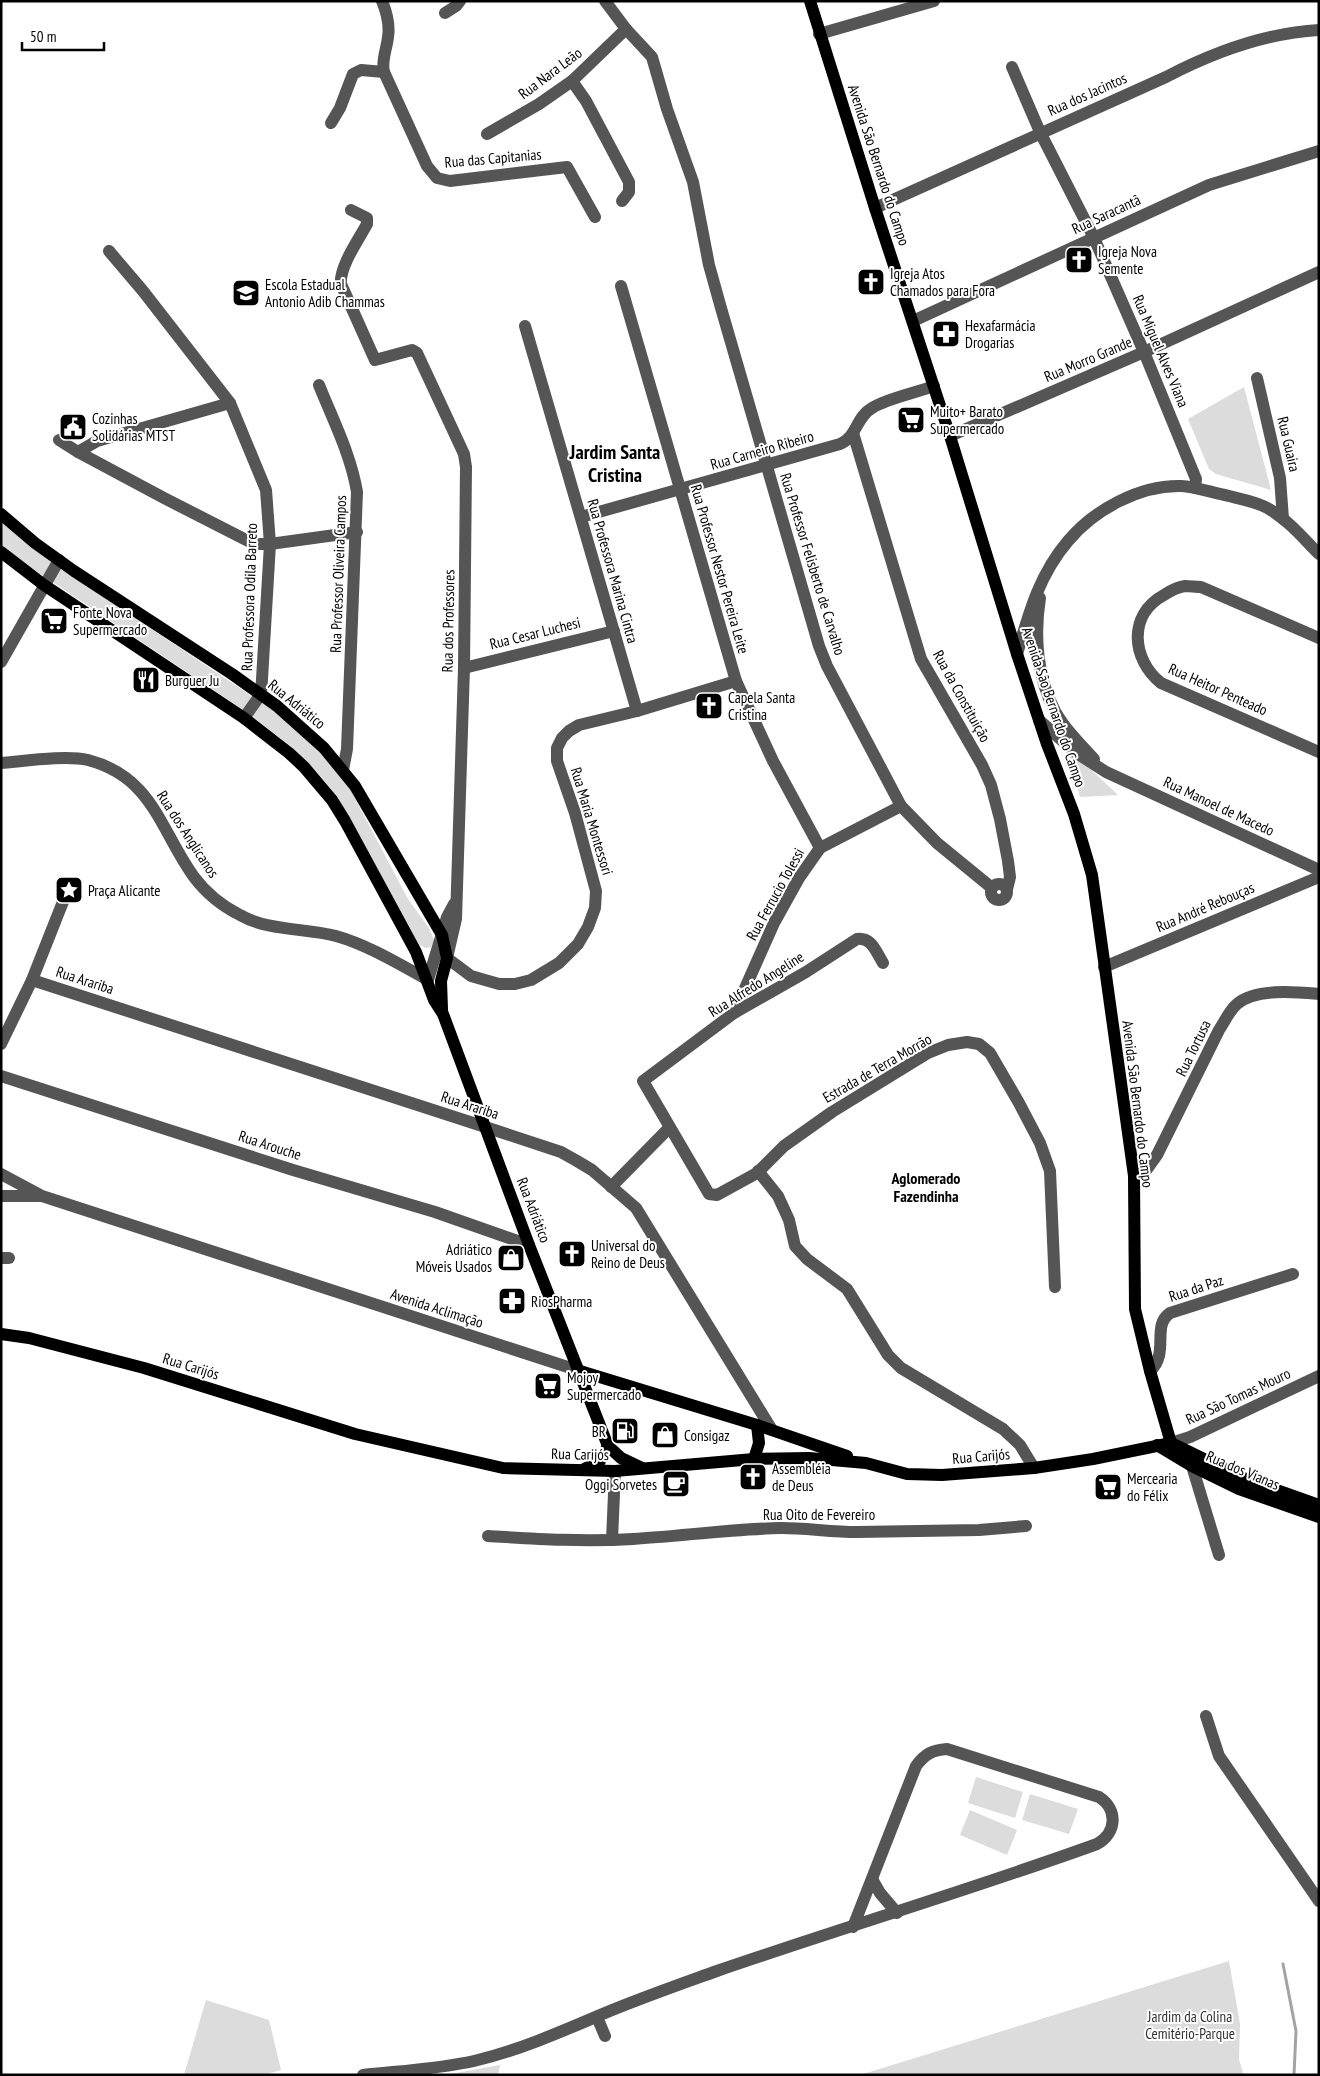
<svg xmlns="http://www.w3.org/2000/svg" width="1320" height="2076" font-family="'PT Sans Narrow',sans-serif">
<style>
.green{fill:#dcdcdc}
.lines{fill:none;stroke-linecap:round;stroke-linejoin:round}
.stream{stroke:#a3a3a3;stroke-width:3}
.minor{stroke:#555;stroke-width:12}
.major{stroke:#000;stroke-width:12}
.labels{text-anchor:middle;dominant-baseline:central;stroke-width:4;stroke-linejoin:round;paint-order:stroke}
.street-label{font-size:15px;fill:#000;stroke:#fff}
.poi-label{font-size:15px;fill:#000;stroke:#fff;text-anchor:start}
.park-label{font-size:15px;fill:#333;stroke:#fff}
.neighbourhood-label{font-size:16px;font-weight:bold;fill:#000;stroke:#fff}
.district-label{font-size:20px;font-weight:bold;fill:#000;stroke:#fff}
</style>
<rect width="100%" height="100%" fill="#fff"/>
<!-- green -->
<g class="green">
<polygon points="1244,387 1271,490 1216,474 1209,469 1188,419"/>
<polygon points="1,522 47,559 274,711 320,752 350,789 408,899 429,928 434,940 431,947 426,948 419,945 337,796 323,779 293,748 248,713 12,555 1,545"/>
<polygon points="1068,753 1083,762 1118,795 1080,797"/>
<polygon points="976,1777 1023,1792 1015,1818 968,1803"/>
<polygon points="1030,1794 1078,1809 1069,1834 1022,1820"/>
<polygon points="970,1810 1017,1830 1007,1855 960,1835"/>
<polygon points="1229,1961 1240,2024 1239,2059 1243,2073 1250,2075 860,2075"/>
<polygon points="206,2000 269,2020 281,2070 263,2075 184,2075"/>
<polygon points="500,2065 498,2075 448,2075 450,2074"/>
</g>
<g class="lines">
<!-- stream -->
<polyline class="stream" points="1283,1964 1296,2031 1294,2075"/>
<!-- minor -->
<g class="minor">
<path d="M382,1c5,12 8,23 6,36 -1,11 -7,24 -4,35l43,94 10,12 13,3 117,-14 28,50"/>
<polyline points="605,1 626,29 652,57 667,109 693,182 709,265 721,308 819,646 827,666 901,806 937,843 992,888"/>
<polyline points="445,13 456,6 460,1"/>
<polyline points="819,34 934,1"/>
<polyline points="1012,67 1040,132 1094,238 1144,352 1196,479 1195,488"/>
<polyline points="572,81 586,101 629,182 629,192 622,201"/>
<polyline points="331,123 340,108 353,74 361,70 384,72"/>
<polyline points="487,134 539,104 572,81 626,29"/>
<path d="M875,208l291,-131c46,-24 100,-44 153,-47"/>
<path d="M351,210l16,8v6c-8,15 -28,43 -26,60l34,76 37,-10 5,3 47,101 2,13 -2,201 -8,251 -9,39"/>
<polyline points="109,251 143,291 230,403 266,490 270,544 262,679 261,694 244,718"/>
<polyline points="621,286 736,681 773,761 820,848"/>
<polyline points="913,321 1209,185 1319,151"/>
<polyline points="525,326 637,711"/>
<polyline points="1257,378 1280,478 1283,519"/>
<path d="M319,385c14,35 32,70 38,107l-10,257 -4,21"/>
<polyline points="853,433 921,659 982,765 991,785 1000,819 1008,861 1010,877 1007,889"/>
<polyline points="950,436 1144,352 1319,272"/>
<polyline points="59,440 78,452 164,498 254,544 270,544 357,532"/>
<polyline points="78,452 97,441 230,403"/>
<path d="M581,517l259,-73c17,-7 16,-27 32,-36 13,-9 46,-16 62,-22"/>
<path d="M1040,598c-6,37 -3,80 15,113 10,18 25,33 39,48"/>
<path d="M1319,638l-118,-51c-5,0 -11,-1 -16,-1 -7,1 -15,5 -21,9 -37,20 -32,65 -3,88l158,69"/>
<path d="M1017,654c12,-41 22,-79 51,-113 26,-31 71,-56 113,-55 15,1 29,6 44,9 14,4 31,6 44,14 19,11 34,29 50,45"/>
<polyline points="1,662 59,560"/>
<polyline points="464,668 614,631"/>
<polyline points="1039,720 1075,752 1106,772 1319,870"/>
<path d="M1,763c24,-2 65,-8 87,-3 65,17 72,70 106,117 12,16 28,29 46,38 28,16 65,13 96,21 32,9 63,28 92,44l19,-63 7,-13"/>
<circle cx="999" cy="892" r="8"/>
<polyline points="447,958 471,976 499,984 515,984 531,980 559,963 578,944 588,927 595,908 596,891 575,813 557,761 557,748 562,738 569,731 579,725 637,711 736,681"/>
<path d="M883,963c-7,-11 -11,-26 -26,-24l-51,33 -72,41 -91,68 66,113 8,1 40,-22 27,-27 48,-34 96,-59 20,-8 19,-3 12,2 11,9 29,50 21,40 10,28 5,116"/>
<polyline points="1104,967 1319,877"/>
<polyline points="32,980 470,1122 561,1152 577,1161 592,1170 636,1208 772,1430"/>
<polyline points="734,1013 774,923 799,878 820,848 901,806"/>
<polyline points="1,1044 32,980 70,884"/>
<polyline points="1,1076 293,1170 435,1212 529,1245"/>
<polyline points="758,1171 778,1196 789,1220 795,1246 807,1259 847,1289 888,1355 901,1368 1003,1429 1020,1445 1034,1468"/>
<polyline points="1,1174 42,1196 580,1371"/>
<path d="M1134,1176l13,-7 10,-14 62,-125c6,-9 10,-19 18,-26 19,-16 59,-12 82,-10"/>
<polyline points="611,1187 669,1128"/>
<polyline points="1,1196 41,1196"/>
<polyline points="1,1258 9,1258"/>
<path d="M1150,1371c20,-18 1,-45 20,-58l123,-39"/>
<polyline points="1171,1443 1190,1437 1319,1376"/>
<polyline points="1192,1466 1219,1555"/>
<path d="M488,1536c49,3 96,6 145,3 49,-3 99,-10 148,-11 25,0 50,4 76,4l122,-2 47,-4"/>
<polyline points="612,1540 615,1471"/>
<polyline points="1206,1716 1219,1756 1319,1901"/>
<polyline points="872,1879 880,1893 897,1913"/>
<polyline points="597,2017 605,2036"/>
<path d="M363,2075c36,-4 75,-6 111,-14 46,-11 89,-30 131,-48 36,-15 73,-28 109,-41 127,-44 256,-82 383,-128 20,-11 21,-35 2,-47l-152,-48c-15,1 -22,5 -31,17l-63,161"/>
</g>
<!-- major -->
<g class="major">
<polyline points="810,1 875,208 950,436 1017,654 1047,744 1074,814 1092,875 1134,1176 1135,1309 1150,1371 1171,1443"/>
<polyline points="1,514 35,543 74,571 232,674 277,706 324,748 355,786 442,935 447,958 441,981 442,1009"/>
<polyline points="1,552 44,585 244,718 289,753 304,767 332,800 345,821 416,952 434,1000 443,1014 529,1245 608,1446 621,1458 642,1468"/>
<polyline points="1,1334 29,1338 144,1368 355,1434 503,1468 615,1471 754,1459 809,1458 866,1463 907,1474 942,1475 1034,1468 1093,1459 1171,1443"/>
<polyline points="580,1371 757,1425 847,1456"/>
<polyline points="1171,1443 1243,1478 1319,1505"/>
<polyline points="1157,1445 1192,1466 1239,1489 1319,1517"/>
<polyline points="754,1459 759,1443 757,1425"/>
<polyline points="584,1469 600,1461 608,1446"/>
</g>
</g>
<!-- icons -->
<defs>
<symbol id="church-square" viewBox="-11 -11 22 22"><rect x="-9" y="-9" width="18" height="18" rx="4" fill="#000" stroke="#fff"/><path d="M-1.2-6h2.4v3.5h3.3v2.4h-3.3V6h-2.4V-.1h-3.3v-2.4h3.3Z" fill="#fff"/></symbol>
<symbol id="school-square" viewBox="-11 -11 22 22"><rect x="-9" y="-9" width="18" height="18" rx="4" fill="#000" stroke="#fff"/><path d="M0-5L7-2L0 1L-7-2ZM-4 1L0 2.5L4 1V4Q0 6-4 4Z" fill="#fff"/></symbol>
<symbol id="pharmacy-square" viewBox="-11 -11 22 22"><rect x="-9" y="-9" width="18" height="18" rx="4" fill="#000" stroke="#fff"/><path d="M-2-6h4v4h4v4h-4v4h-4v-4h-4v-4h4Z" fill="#fff"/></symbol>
<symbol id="supermarket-square" viewBox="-11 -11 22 22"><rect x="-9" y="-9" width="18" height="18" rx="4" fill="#000" stroke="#fff"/><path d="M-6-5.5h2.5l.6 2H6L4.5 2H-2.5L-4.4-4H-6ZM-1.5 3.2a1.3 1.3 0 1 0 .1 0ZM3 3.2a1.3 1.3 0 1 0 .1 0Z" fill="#fff"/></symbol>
<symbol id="civic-square" viewBox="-11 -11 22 22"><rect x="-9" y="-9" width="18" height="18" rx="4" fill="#000" stroke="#fff"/><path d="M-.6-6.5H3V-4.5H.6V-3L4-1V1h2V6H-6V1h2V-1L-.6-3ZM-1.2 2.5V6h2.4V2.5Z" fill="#fff"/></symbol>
<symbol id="restaurant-square" viewBox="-11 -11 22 22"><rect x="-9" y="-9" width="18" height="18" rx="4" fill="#000" stroke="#fff"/><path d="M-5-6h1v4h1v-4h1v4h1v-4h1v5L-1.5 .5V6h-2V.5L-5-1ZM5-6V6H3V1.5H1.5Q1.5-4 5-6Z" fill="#fff"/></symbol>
<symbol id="sight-square" viewBox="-11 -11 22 22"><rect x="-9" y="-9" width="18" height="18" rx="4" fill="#000" stroke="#fff"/><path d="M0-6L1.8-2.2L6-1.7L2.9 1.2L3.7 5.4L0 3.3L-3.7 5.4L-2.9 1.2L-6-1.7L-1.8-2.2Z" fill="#fff"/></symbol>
<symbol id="shop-square" viewBox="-11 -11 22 22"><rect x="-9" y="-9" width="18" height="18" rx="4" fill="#000" stroke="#fff"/><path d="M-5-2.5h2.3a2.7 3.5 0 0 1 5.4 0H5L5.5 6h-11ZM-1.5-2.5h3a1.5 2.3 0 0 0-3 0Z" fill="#fff"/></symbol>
<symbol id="fuel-square" viewBox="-11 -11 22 22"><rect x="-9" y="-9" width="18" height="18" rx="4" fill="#000" stroke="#fff"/><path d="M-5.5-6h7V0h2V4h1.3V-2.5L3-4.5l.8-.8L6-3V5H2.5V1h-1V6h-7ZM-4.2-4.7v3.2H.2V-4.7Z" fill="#fff"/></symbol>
<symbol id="cafe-square" viewBox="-11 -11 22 22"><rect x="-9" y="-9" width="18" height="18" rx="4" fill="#000" stroke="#fff"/><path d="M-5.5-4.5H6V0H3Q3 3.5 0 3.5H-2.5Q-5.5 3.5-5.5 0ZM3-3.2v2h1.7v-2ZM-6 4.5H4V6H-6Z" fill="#fff"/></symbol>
</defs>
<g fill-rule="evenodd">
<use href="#church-square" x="1063" y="244" width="32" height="32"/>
<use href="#church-square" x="855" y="266" width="32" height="32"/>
<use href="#school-square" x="230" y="277" width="32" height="32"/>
<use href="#pharmacy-square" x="930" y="318" width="32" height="32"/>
<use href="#supermarket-square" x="895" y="404" width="32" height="32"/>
<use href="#civic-square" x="57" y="411" width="32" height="32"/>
<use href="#supermarket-square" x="38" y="605" width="32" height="32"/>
<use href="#restaurant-square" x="130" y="664" width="32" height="32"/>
<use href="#church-square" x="693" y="690" width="32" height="32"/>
<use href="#sight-square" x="53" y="874" width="32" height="32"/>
<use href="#church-square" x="556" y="1238" width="32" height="32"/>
<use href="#shop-square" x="495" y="1242" width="32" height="32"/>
<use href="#pharmacy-square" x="496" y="1285" width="32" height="32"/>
<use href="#supermarket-square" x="532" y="1370" width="32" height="32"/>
<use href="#fuel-square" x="609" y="1415" width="32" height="32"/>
<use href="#shop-square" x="649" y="1419" width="32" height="32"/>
<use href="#church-square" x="737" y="1461" width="32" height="32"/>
<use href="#cafe-square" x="660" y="1468" width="32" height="32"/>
<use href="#supermarket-square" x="1092" y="1471" width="32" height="32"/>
</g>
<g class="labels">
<!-- street labels -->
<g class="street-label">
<text transform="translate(550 73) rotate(-37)">Rua Nara Leão</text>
<text transform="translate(1087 94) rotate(-24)">Rua dos Jacintos</text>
<text transform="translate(493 158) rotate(-5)">Rua das Capitanias</text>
<text transform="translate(879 165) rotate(72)">Avenida São Bernardo do Campo</text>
<text transform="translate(1106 214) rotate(-25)">Rua Saracantã</text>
<text transform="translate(1161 351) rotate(67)">Rua Miguel Alves Viana</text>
<text transform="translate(1088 359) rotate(-23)">Rua Morro Grande</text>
<text transform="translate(1289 444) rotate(77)">Rua Guaira</text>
<text transform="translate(762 450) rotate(-16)">Rua Carneiro Ribeiro</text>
<text transform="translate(813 564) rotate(73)">Rua Professor Felisberto de Carvalho</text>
<text transform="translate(720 569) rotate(74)">Rua Professor Nestor Pereira Leite</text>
<text transform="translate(613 571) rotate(74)">Rua Professora Marina Cintra</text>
<text transform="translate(338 574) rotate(-88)">Rua Professor Oliveira Campos</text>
<text transform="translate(249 597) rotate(-88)">Rua Professora Odila Barreto</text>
<text transform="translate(448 621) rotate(-89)">Rua dos Professores</text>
<text transform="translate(535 633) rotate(-14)">Rua Cesar Luchesi</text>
<text transform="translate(1218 689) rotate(24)">Rua Heitor Penteado</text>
<text transform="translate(962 696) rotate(61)">Rua da Constituição</text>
<text transform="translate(297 704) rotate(39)">Rua Adriático</text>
<text transform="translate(1054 707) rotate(71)">Avenida São Bernardo do Campo</text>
<text transform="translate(1219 806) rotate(25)">Rua Manoel de Macedo</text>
<text transform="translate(592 821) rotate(73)">Rua Maria Montessori</text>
<text transform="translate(188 834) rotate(57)">Rua dos Anglicanos</text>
<text transform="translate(775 894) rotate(-61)">Rua Ferrucio Tolessi</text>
<text transform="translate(1205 907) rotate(-23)">Rua André Rebouças</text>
<text transform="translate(85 980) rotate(18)">Rua Arariba</text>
<text transform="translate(756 984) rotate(-32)">Rua Alfredo Angeline</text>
<text transform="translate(1193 1048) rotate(-64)">Rua Tortusa</text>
<text transform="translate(877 1068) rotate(-30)">Estrada de Terra Morrão</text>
<text transform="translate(1138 1104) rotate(83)">Avenida São Bernardo do Campo</text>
<text transform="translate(470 1105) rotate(18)">Rua Arariba</text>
<text transform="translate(270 1145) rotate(18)">Rua Arouche</text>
<text transform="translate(534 1210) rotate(69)">Rua Adriático</text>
<text transform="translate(1196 1288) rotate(-18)">Rua da Paz</text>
<text transform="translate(437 1308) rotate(18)">Avenida Aclimação</text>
<text transform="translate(191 1366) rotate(17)">Rua Carijós</text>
<text transform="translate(1238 1396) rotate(-25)">Rua São Tomas Mouro</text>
<text transform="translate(580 1454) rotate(1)">Rua Carijós</text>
<text transform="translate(981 1456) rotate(-5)">Rua Carijós</text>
<text transform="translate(1243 1470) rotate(23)">Rua dos Vianas</text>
<text x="819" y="1514">Rua Oito de Fevereiro</text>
</g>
<!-- poi labels -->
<g class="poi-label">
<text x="1098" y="251">Igreja Nova<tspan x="1098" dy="17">Semente</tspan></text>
<text x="890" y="273">Igreja Atos<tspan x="890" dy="17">Chamados para Fora</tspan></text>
<text x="265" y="284">Escola Estadual<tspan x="265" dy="17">Antonio Adib Chammas</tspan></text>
<text x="965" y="325">Hexafarmácia<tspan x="965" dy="17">Drogarias</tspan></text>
<text x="930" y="411">Muito+ Barato<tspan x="930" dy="17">Supermercado</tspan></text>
<text x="92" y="418">Cozinhas<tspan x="92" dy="17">Solidárias MTST</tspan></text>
<text x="73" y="612">Fonte Nova<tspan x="73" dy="17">Supermercado</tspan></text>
<text x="165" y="680">Burguer Ju</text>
<text x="728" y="697">Capela Santa<tspan x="728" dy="17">Cristina</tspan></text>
<text x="88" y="890">Praça Alicante</text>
<text x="591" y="1245">Universal do<tspan x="591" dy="17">Reino de Deus</tspan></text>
<text x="492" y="1249" text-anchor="end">Adriático<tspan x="492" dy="17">Móveis Usados</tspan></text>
<text x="531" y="1301">RiosPharma</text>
<text x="567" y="1377">Mojoy<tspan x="567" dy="17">Supermercado</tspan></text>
<text x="606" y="1431" text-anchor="end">BR</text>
<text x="684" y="1435">Consigaz</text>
<text x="772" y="1468">Assembléia<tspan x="772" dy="17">de Deus</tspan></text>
<text x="1127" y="1478">Mercearia<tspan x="1127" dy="17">do Félix</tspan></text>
<text x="657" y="1484" text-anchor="end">Oggi Sorvetes</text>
</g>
<!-- park labels -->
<g class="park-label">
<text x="1190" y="2016">Jardim da Colina<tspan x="1190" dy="17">Cemitério-Parque</tspan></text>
</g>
<!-- neighbourhood labels -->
<g class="neighbourhood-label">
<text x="926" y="1178">Aglomerado<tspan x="926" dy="18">Fazendinha</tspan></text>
</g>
<!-- district labels -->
<g class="district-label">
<text x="615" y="452">Jardim Santa<tspan x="615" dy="23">Cristina</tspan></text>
</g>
</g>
<!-- border -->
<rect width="1320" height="2076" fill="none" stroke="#000000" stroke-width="5"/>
<!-- scale -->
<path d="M22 42v8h82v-8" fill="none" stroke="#000000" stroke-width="2.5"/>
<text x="30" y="42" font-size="15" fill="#000000" stroke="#ffffff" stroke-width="4" paint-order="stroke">50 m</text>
</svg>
